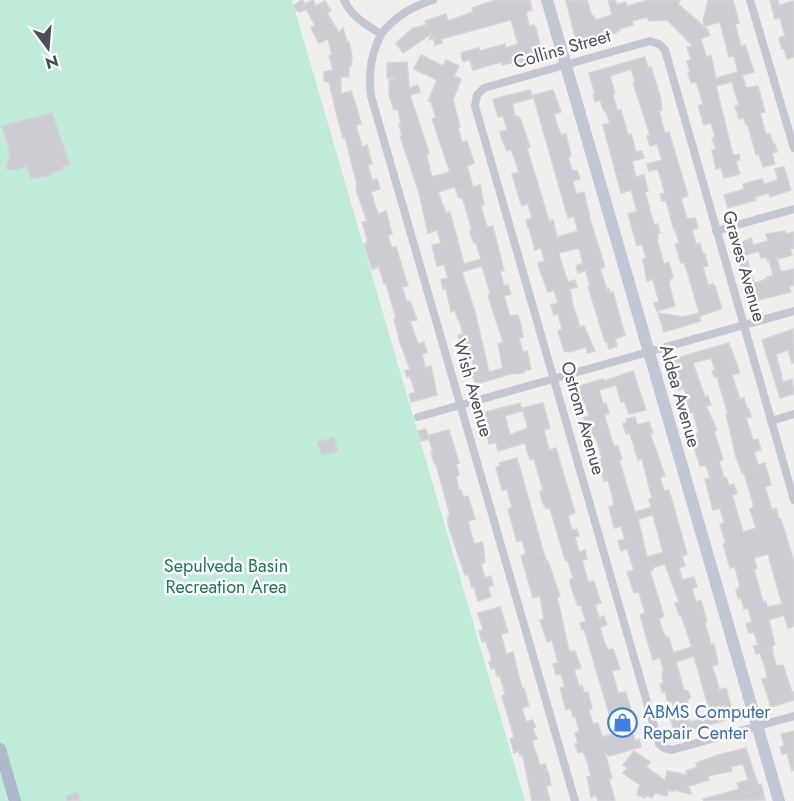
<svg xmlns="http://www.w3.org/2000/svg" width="794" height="801" font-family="Jost,sans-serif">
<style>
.green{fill:#bfebd9}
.building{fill:#ccccd3;stroke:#d3d3d9;stroke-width:1.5;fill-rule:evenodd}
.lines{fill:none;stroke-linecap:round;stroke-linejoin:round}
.street{stroke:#c3c7d2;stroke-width:8}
.secondary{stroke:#c2c7d6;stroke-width:12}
.primary{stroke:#b0b8cb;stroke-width:12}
.labels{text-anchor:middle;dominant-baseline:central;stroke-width:5;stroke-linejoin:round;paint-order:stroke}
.street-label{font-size:18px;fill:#484e5a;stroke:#fff}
.park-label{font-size:18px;fill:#1e765c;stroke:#fff}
.shop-label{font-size:18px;fill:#366cbe;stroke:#fff;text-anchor:start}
</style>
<rect width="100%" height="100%" fill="#f1efee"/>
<!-- green -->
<polygon class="green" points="0,0 292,0 525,801 0,801"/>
<!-- building -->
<g class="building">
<polygon points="302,0 305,4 313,0 316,6 325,1 331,11 327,13 339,33 343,28 347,42 349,42 352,56 351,66 349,66 349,77 341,77 341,94 351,91 358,112 361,124 356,125 362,147 367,145 372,164 368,165 372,180 377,179 380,189 371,192 378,214 386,211 392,234 388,235 392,248 396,247 408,286 402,287 407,302 410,301 417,320 410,321 418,344 424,342 427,352 422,354 425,368 431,366 437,395 411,402 409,394 415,392 410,376 407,377 405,371 410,369 400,343 394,319 396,318 386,284 384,284 379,267 372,269 364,244 367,243 367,237 362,222 367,221 356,190 357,184 345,137 343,138 338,120 329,82 324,81 324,72 333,70 329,56 332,55 328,39 319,43 311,28 315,25 306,9 300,12 296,10 294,5"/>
<polygon points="495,0 530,0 532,10 526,12 529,26 534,25 536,28 543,58 513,65 513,62 502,65 501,62 473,70 470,59 463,62 461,54 463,52 479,48 480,51 505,44 505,48 518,44 511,20 441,39 442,43 435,45 433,38 429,40 431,34 403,53 396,43 413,28 426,25 425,21 446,14 448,21 473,12 472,8"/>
<polygon points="566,0 587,0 592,16 594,16 595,20 612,15 608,0 615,0 617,5 625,2 627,6 649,0 680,0 678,4 707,29 710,35 701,39 706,57 711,56 716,78 738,72 734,56 729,57 720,22 705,26 703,21 708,0 733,0 739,23 735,24 741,46 745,45 754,72 742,75 746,88 758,86 765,112 760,113 766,135 770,134 773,144 775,144 777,152 772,153 775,164 763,167 759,154 756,155 748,125 746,125 744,118 739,119 735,106 739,105 732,82 716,86 733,155 739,154 740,160 736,161 740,174 724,178 721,167 716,169 712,150 716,149 712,138 715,137 711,123 704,125 698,106 703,104 699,90 696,82 691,83 688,73 690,72 687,61 691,60 687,47 693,46 667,20 649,21 647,17 632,21 633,25 619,29 619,31 615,33 590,39 591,44 581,47 578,37 575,37"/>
<polygon points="770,0 778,0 779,5 794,1 794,57 787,59 784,48 782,49 779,38 785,36 780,18 775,19"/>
<path d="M421,55l22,11 3,-6 13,6 -5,10 7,3 -8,21 7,27 -2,1 4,14 5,-1 7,22 -7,3 6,21 7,-2 4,20 -3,1 6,21 6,-1 11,45h-4l4,15 4,-1 3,9 -7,2 6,20 8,-1 3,11 2,11 -4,1 4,14 4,-1 4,18 -7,2v2l-13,1 -35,10 -7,-16 5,-2 -4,-12 -7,1 -5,-20 5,-1 -4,-15 -1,1 -3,-10 -4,2 -5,-24 -3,1 -2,-9 7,-2 -4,-14 -7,2 -5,-21 9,-2 -4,-13 -9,3 -9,-40 -19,-57 2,-1 -3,-11 2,-1 -3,-14 -4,1 -5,-15v-15l7,-2h-9v-15l20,-1 2,26 9,-3 2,7 -10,3 19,58h-2v5l5,19 18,-5 -18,-53 4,-1 -5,-16 -3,-1 9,-21 -23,-11zM455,187l3,10 5,2 9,31 -2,1 2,7 2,5h2l5,16 -17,5 -14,-52 -4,1 -8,-21zM482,266l8,26 -2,4 15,46 -5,2 5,24 -14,4 -14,-60 -13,-40z"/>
<polygon points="645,57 648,68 651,67 660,96 662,110 659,111 664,130 665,133 669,132 688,196 681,198 687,219 695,218 698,228 692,230 696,244 700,243 703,254 705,254 708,266 703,267 708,285 712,284 715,286 721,306 721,309 700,316 688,274 684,262 681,263 675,244 679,243 675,229 674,230 666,200 662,201 660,194 665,193 658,169 649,171 647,164 662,160 657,144 650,146 647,136 650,135 633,83 635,82 631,69 610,76 615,93 613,94 617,111 621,110 628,135 631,134 636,152 642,151 644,158 632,161 636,177 644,175 648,191 645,192 654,225 658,224 660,233 657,234 658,239 657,240 664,264 669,262 673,278 670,279 669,284 675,306 657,311 654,303 659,302 653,279 647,281 643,259 646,258 642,244 637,246 628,214 637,211 631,190 621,193 603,125 610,123 606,111 604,111 600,100 595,102 593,94 595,94 589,73"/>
<polygon points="530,90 533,98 512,104 515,116 518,116 521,120 530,147 527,148 549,221 553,220 557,237 578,231 574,216 568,218 533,95 553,90 561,112 554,114 558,128 561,135 566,134 571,156 568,157 572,171 577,170 580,179 573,181 576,194 584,192 591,223 605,267 601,268 601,271 607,290 609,289 610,293 613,292 625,335 615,339 617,346 609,349 607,342 605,342 588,286 590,286 586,270 578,273 576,266 583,263 579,248 559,253 560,259 568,282 575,280 577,287 570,289 573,306 580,327 584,326 595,351 587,353 586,347 570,352 564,351 558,331 562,329 558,314 554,315 551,305 558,303 554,290 548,292 540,271 538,263 545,261 541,248 535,250 529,228 528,228 526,220 532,218 528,204 522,206 519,198 512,174 519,172 511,149 507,151 502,140 500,132 507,130 503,116 498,117 493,99"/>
<polygon points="52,113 70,165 62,167 63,170 52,173 52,175 31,179 27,166 16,170 6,169 10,154 2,126"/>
<polygon points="784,167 791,190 770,197 769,193 755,197 756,200 728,208 724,195 744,189 743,184 762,179 764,184 778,180 775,169"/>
<path d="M785,231l1,3 8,-2v16l-4,1 2,6 -15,4 4,13 13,-3v16l-5,2 2,5 -40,10 -17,-56 17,-8 2,7 15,-4 -2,-7zM759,251l2,7 5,-1 2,4 1,-1 4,15 -6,2v2l-13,4 -8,-28z"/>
<polygon points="658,313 683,317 699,313 701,321 664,332"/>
<polygon points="793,329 794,363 792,363 788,350 776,354 783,382 792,379 794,394 780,398 762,340"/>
<path d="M729,343l10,28v2l-7,2 4,13 4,11 4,-1 3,11h2l2,8 -5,1 7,22 5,-1 3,11 -7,2 4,13 7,-2 6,22 -6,2 7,23 4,-2 3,11h2l13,43v64l-6,2 -4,-13 -15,5 6,25 -3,1 1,4h-1l4,14 1,2 6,-1 9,27h2v8l-23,7 -9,-28 5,-1 -2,-11 -5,-14 -4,1 -3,-8 5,-1 -4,-13 -5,1 -3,-9 6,-2 -4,-14 -4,1 -3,-11 -3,1 -2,-9 4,-4 -5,-19 -5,1 -7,-24h3l-6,-20 4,-1 -4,-15 -7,2 -8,-31 5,-1 -4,-13 -6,1 -10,-31 8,-2v-2l-5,-19 -3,1 -6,-25 -5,2 -9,-30zM711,358l4,12 -3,1 2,6h3l11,37h-2l10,43 6,16h2l9,30v5l-3,1 6,19 -13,4 -11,-37 5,-1 -3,-10 -5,1 -3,-8 -2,1 -5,-17 4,-1 -9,-29 3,-1 -11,-24 5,-1 -3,-9 -3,1 -12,-34zM768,554l14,50 -15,3 -1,-6 -3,1 -9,-33 3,-1 -3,-10z"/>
<path d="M633,371l13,39 -17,4 -5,-13 -3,1 -5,-17 -17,5 4,14 3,-1 3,10 -4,2 1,6 8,26 4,-1 4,13 -3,1 16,52 16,-5 -2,-8 3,-1 -10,-39 -4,1 -8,-27 -4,1 -3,-10 4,-2 -1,-3 9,-2 2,8 12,-3 4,11h-3l15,43 -5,1 4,14 5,-1 18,64 -5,2 3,10 -6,2 3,12 12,-3 3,10 -5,2 4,13 5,-2 6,22 -2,1 6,22 3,-1 2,9 2,11 -6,2 4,11 3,13 7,-2 8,30 -59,16 -5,-17 6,-2 -4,-14 -4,2 -3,-12 -3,1 -2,-8 3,-1 -1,-11 2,-1 -4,-13 -7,2 -13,-45 5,-2 -6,-21 -5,1 -7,-21 7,-2 -7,-21 -6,2 -3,-10 7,-2 -4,-13 -7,2 -5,-21 5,-2 -2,-10 -4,-15 -4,1 -3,-10 -3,1 -3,-11 7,-2 -6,-22 -7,2 -6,-21 6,-2 -4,-12 -5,1 -4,-18 27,-8 1,2zM653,515l10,37 -16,5 -9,-38zM665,564l14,38 -4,1 4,12h2l11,32 -13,4 -6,1 -4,-15h-3l-3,-5 -4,-13 5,-3 -14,-45 3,-1 -1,-2zM694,656l17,60 -21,6 -4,-13 3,-1 -2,-7 3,-4 -2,-6 -4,-1 -8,-28z"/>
<polygon points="520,403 522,411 505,416 510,435 528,428 522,408 543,403 550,428 544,430 549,450 556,448 575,513 568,516 572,530 577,529 579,536 575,537 579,552 585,550 587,559 582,560 588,582 594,581 601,603 595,605 599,618 604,616 607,625 600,627 604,641 608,650 613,649 620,669 612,671 618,693 626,692 632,714 627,715 635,741 639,739 641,747 609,756 605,753 612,778 609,779 615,801 598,801 596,795 591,797 587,777 591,776 587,761 583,752 578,753 575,744 578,743 575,733 579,731 575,716 573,717 571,709 566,710 560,688 565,687 561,674 556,675 553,664 558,663 552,640 547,642 540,620 544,619 540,596 533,598 521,556 526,554 522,540 517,542 508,509 512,508 507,489 502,490 499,478 496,467 500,466 499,463 517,458 546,561 548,561 560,596 557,597 569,651 575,651 581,668 574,670 579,686 582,685 584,693 588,692 592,709 589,710 593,724 598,723 602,737 618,733 613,716 610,716 606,703 584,629 582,630 580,623 586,622 581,605 578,606 573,593 570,582 570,579 573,578 568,561 565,560 550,508 546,509 542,501 540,491 543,490 534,459 530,460 525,443 498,451 496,442 489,444 487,436 482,413"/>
<polygon points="426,429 429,439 421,441 418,431"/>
<polygon points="449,430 459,463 456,464 459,475 456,476 459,490 461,490 463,497 468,496 475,519 468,521 474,544 482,542 483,544 485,562 481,564 485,578 491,576 493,585 488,587 491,597 478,601 474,587 472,588 468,574 465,575 448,525 448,515 450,515 436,464 434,463 431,452 433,452 428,435"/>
<polygon points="334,437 338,451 323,455 321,453 317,442"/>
<polygon points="500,607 508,632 501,634 506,654 513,652 522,689 524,688 529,706 522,708 526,722 533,720 534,723 536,727 533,729 537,739 532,741 540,765 545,764 549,775 551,785 546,786 550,801 532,801 523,756 520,756 519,751 514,753 510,739 514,737 502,696 505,694 500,676 497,676 495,668 491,669 489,662 492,661 486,641 482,642 479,631 483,630 478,613"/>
<polygon points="794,731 794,770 792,771 787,753 782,754 780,747 784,745 781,734"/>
<polygon points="746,748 758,785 761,784 765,800 704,801 703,799 739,789 737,783 748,780 743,764 731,767 732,771 708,776 709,780 689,786 691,794 674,790 674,792 668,790 667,796 655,793 652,798 646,795 644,798 637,794 640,785 623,773 627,768 623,765 634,751 650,762 646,767 665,780 667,771 687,775 686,771 697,767 696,763 718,755"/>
<polygon points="78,792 80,800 67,801 66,796"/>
</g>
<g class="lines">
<!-- street -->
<g class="street">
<path d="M344,0c8,17 21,24 37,34 -10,21 -13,39 -10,62l204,705"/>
<polyline points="750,0 794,148"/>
<path d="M381,34c15,-18 30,-27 52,-34"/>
<polyline points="716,231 794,209"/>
<polyline points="418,417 794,311"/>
<polyline points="771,421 794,414"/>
<polyline points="794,500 665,50 659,44 650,41 484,88 477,95 475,106 659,744 664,748 672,750 794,716"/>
</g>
<!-- secondary -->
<polyline class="secondary" points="547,0 779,801"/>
<!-- primary -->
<polyline class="primary" points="0,749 15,801"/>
</g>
<!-- icons -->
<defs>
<symbol id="shop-ring" viewBox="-11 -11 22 22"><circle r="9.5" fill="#fff" stroke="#3f7fe0" stroke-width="1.5"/><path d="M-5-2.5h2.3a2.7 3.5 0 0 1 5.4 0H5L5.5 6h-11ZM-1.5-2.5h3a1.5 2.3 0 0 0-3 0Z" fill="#3f7fe0"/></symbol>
</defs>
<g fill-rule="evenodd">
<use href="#shop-ring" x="606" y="706" width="33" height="33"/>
</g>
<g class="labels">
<!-- street labels -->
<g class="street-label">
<text transform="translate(562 49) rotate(-16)">Collins Street</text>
<text transform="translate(744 266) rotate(74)">Graves Avenue</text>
<text transform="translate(473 388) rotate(74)">Wish Avenue</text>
<text transform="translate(680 396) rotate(74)">Aldea Avenue</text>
<text transform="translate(583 418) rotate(74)">Ostrom Avenue</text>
</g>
<!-- park labels -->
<g class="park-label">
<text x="226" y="566">Sepulveda Basin<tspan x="226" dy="21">Recreation Area</tspan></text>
</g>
<!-- shop labels -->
<g class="shop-label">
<text x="643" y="712">ABMS Computer<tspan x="643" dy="21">Repair Center</tspan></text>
</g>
</g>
<!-- north arrow -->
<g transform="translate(48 48) rotate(164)" stroke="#ffffff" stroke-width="4.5" paint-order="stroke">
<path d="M0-4.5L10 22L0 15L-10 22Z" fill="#484e5a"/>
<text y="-9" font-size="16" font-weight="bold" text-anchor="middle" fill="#484e5a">N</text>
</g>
</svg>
